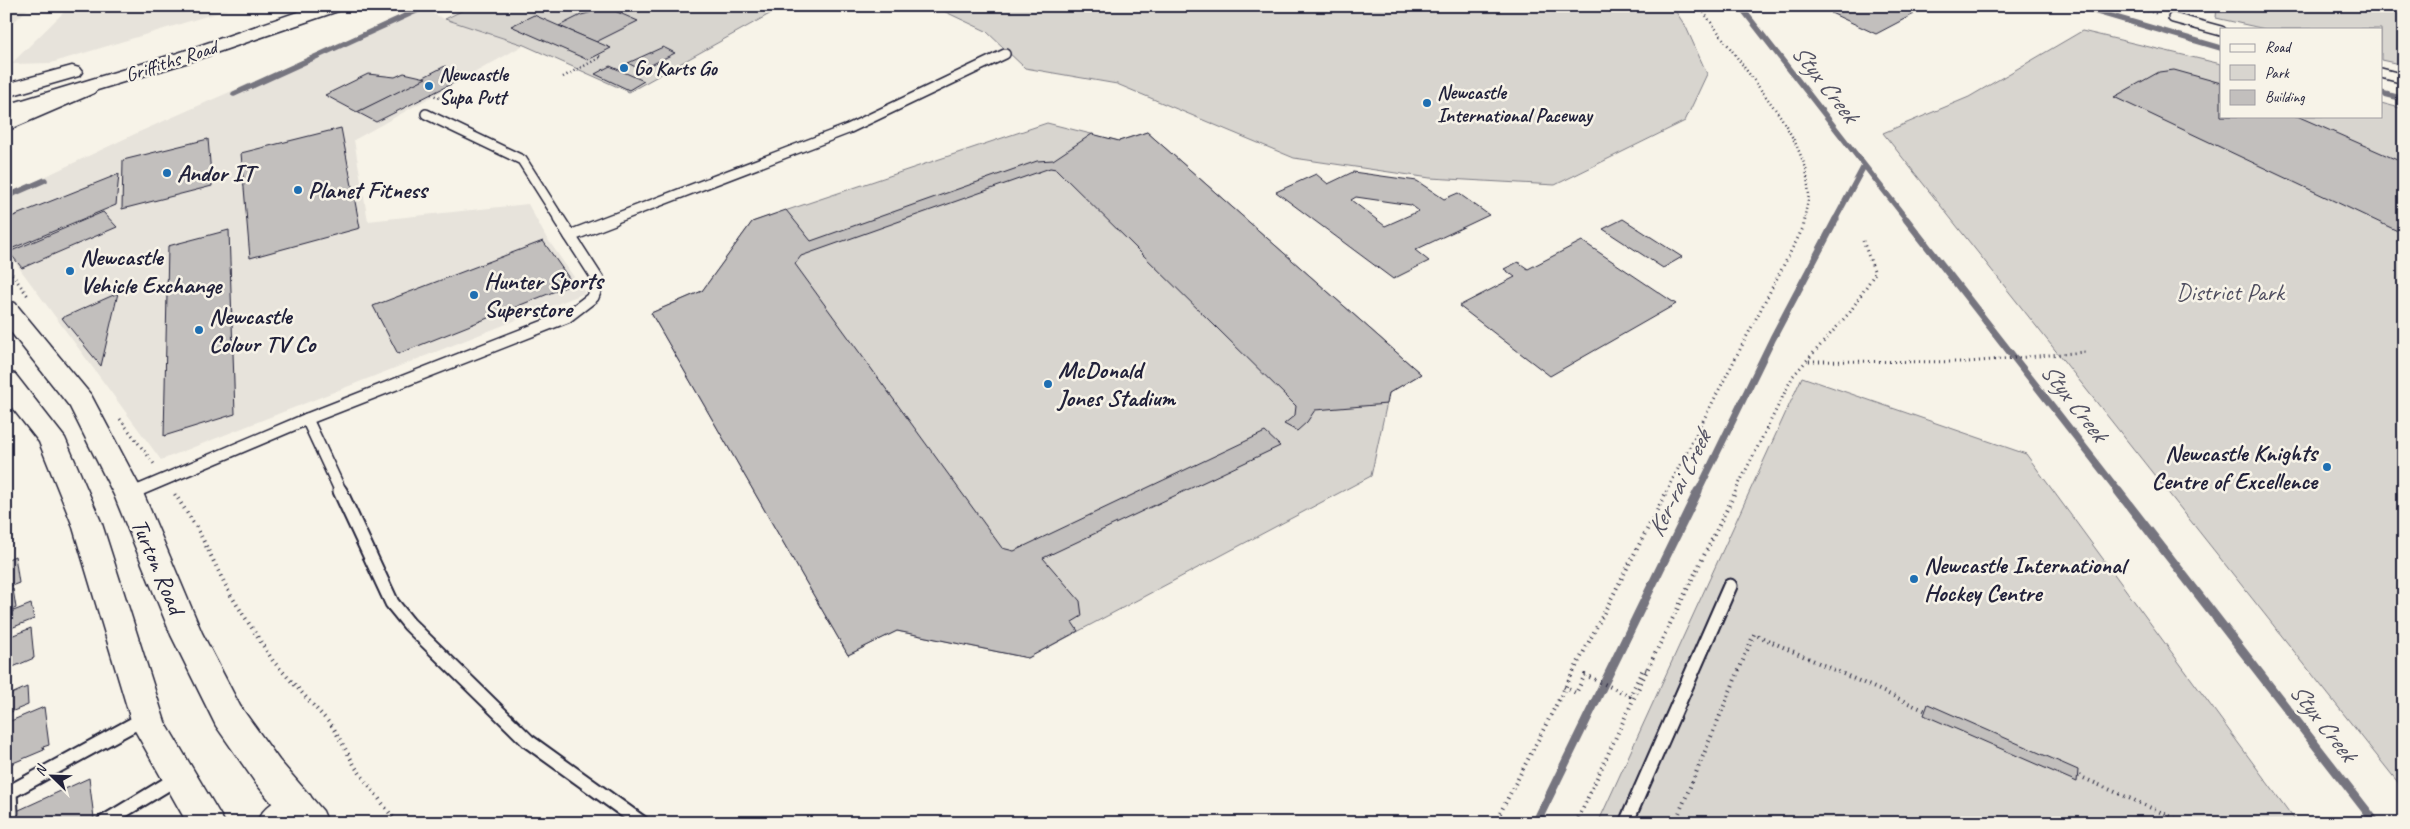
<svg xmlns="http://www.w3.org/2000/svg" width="2410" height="829" font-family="Caveat,sans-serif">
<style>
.built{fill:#e7e3db}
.green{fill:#d8d5cf;stroke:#7d7c85}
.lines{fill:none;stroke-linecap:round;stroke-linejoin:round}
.stream-far2{stroke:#76747f;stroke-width:5.5}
.stream-far1{stroke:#76747f;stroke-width:7}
.stream{stroke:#76747f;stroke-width:9}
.building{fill:#c2bfbd;stroke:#22223b;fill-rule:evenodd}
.service-far2-casing{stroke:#22223b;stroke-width:12}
.service-far1-casing{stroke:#22223b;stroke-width:14}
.service-casing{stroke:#22223b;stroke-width:17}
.tertiary-casing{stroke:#22223b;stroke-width:3}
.primary-casing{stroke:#22223b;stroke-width:3}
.trunk-casing{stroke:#22223b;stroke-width:3}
.path-far2{stroke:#22223b;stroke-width:2.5;stroke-dasharray:1 3;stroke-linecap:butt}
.path-far1{stroke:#22223b;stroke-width:3;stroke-dasharray:1 4;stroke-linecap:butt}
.path{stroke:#22223b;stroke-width:4;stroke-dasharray:1 4.5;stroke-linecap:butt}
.service-far2{stroke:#f7f3e8;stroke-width:9}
.service-far1{stroke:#f7f3e8;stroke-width:11}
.service{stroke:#f7f3e8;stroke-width:13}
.tertiary{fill:#f7f3e8;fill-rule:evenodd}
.primary{fill:#f7f3e8;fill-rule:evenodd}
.trunk{fill:#f7f3e8;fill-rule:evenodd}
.poi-dot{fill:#1f6fb2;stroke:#f7f3e8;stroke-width:2}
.labels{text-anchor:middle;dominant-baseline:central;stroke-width:5;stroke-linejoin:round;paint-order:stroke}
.far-street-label{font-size:20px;fill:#22223b;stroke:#f7f3e8}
.far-poi-label{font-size:20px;font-weight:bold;fill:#22223b;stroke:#f7f3e8;text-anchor:start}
.poi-label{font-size:24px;font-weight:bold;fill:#22223b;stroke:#f7f3e8;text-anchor:start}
.park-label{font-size:24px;fill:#504f60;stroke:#f7f3e8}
.street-label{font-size:24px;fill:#22223b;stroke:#f7f3e8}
.water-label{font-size:25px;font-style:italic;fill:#535263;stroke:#f7f3e8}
</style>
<rect width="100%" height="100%" fill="#f7f3e8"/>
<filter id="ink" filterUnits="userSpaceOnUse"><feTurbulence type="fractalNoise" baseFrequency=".02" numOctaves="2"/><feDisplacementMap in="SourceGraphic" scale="10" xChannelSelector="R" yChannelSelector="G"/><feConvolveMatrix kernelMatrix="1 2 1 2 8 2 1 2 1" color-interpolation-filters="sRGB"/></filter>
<g filter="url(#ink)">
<!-- built -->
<g class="built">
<polygon points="6,6 31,6 6,29"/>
<polygon points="70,6 240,6 51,63 11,64"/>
<polygon points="420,8 445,19 524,45 354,140 368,221 528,204 546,237 585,293 161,460 6,250 6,195 139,132"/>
</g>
<!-- green -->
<g class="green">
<polygon points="472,6 784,6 629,92 524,45 445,19"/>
<polygon points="933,6 1672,6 1686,27 1707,74 1685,121 1555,185 1430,178 1294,158 1117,84 1025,68 986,31"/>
<polygon points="2217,6 2404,6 2404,65 2381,60 2381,29 2265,29 2216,18"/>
<polygon points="2082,31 2221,64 2221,116 2381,116 2381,103 2404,109 2404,790 1883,133 1969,97"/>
<polygon points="1047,123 1119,141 1147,132 1421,374 1389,393 1371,476 1028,658 897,631 848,655 651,313 702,291 752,222"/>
<polygon points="1802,377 2026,454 2297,823 1598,823"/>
</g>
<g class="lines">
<!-- stream-far2 -->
<g class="stream-far2">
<polyline points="1740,6 1907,220"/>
<polyline points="2077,6 2221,48"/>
<polyline points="2381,93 2404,99"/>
<polyline points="234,94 427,6"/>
<polyline points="6,197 45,180"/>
<polyline points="1835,220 1864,166"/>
</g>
<!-- stream-far1 -->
<g class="stream-far1">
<polyline points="1906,219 2119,492"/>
<polyline points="1698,492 1773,338 1836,219"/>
</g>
<!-- stream -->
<g class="stream">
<polyline points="2118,491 2376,823"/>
<polyline points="1536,823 1698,491"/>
</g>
</g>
<!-- building -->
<g class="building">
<polygon points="1829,6 1896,6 1914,14 1876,34 1831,13 1837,10"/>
<polygon points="608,8 638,21 596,42 559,26 581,15"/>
<polygon points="534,15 559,26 611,48 588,60 511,26"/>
<polygon points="663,47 675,53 641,70 628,63"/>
<polygon points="445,66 467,76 376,122 357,112"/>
<polygon points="610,66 644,81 629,90 595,74"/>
<polygon points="2174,70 2221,83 2221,116 2297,116 2404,163 2404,234 2114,97 2159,72"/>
<polygon points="404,73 426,78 357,112 325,95 368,74 395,77"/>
<polygon points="341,128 360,228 250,258 241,153"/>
<polygon points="1147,132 1421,374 1389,393 1387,404 1315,410 1307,422 1297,431 1284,424 1295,415 1296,406 1056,169 1050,168 801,256 795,264 1002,548 1014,551 1265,432 1280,446 1043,558 1080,601 1082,616 1072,622 1078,631 1028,658 897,631 848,655 651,313 702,291 752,222 786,210 811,241 1037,161 1053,160 1092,134 1119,141"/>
<polygon points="208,139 212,186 122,209 123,160"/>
<path d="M1353,172l64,9 27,18 14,-6 31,22 -74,35 14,11 -36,18 -117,-87 40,-18 12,10zM1356,197l55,8 8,6 -34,15 -34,-26z"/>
<polygon points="119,174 116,205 6,251 6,219"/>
<polygon points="103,212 117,227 22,268 9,252"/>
<polygon points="1623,219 1682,257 1663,268 1603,229"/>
<polygon points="229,230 235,414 164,436 168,246"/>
<polygon points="543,241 573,284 398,354 373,306"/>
<polygon points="1582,241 1676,304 1550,376 1459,306 1515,277 1504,269 1518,262 1528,269"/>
<polygon points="118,293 101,366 62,318"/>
<polygon points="15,556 19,583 6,588 6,560"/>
<polygon points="13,589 16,608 6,613 6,592"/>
<polygon points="31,604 34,619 6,630 6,614"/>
<polygon points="31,628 34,658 6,670 6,638"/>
<polygon points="27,687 28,705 6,714 6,691 7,696"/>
<polygon points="1928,704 2078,770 2077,782 1924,715"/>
<polygon points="44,707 49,745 43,747 44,750 6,766 6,723"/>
<polygon points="89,778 94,818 85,823 6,823 6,816"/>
</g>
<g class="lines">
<defs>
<g id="service-far2">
<polyline points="2173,18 2221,31"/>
<polyline points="2381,73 2404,79"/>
<polyline points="426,114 522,160 560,220"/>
<polyline points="611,220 848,129 1005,54"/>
</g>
<g id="service-far1">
<polyline points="570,236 614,219"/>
<polyline points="307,419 341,492"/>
<polyline points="135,492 307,419 567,317 593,297 599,281 559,219"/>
</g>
<g id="service">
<polyline points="340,491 392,603 409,624 528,741 642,823"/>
<polyline points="129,495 138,491"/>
<polyline points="11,813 10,792 145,718"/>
<polyline points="103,823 179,777"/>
<polyline points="1626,823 1730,586"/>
</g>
<path id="tertiary" d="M297,791l13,4 5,12 -5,12 -6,4h-48c8,-18 24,-26 41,-32z"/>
<g id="primary">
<polygon points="87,83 94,85 97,89 94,93 6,131 6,117"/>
<polygon points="6,301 15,303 91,395 144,495 202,633 240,706 279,760 323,811 328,823 288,823 255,782 216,726 171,635 114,495 70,407 6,326"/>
<polygon points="6,372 15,374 65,438 102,524 165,722 225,823 187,823 133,727 72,524 39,442 6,400"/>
</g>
<g id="trunk">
<polygon points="315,6 343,6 341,10 192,61 6,118 6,105 178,53"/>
<polygon points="72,66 79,68 82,72 79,76 6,97 6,84"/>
</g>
</defs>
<!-- service-far2 casing -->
<use href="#service-far2" class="service-far2-casing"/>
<!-- service-far1 casing -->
<use href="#service-far1" class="service-far1-casing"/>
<!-- service casing -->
<use href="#service" class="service-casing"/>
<!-- tertiary casing -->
<use href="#tertiary" class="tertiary-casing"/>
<!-- primary casing -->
<use href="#primary" class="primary-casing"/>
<!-- trunk casing -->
<use href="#trunk" class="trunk-casing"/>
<!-- path-far2 -->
<g class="path-far2">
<polyline points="1699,6 1781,117 1795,142 1806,168 1809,195 1804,220"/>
<polyline points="2132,6 2158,14"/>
<polyline points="563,77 601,57 597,55"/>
<polyline points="431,94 449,102"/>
</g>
<!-- path-far1 -->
<g class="path-far1">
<polyline points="6,266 28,296"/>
<polyline points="1809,361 1968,362 2085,352"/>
<polyline points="120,419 154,464"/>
<polyline points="1666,492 1803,228 1805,219"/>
<polyline points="1735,492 1793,376 1850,312 1875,273 1863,241"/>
</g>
<!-- path -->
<g class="path">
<polyline points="175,494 197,528 230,594 273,661 333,727 356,768 397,823"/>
<polyline points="1564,687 1576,693 1585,675 1630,696 1643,669 1647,670"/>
<polyline points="2079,776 2185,823"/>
<polyline points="1495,823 1667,491"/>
<polyline points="1576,823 1647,670 1736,491"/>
<polyline points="1675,823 1754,634 1926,711"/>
</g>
<!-- service-far2 -->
<use href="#service-far2" class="service-far2"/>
<!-- service-far1 -->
<use href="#service-far1" class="service-far1"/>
<!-- service -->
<use href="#service" class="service"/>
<!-- tertiary -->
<use href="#tertiary" class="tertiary"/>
<!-- primary -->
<use href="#primary" class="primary"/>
<!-- trunk -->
<use href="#trunk" class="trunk"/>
</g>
</g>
<!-- markers -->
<g class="poi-dot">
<circle cx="624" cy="68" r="5"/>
<circle cx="429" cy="86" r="5"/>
<circle cx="1427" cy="103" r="5"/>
<circle cx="167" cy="173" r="5"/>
<circle cx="298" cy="190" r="5"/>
<circle cx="70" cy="271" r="5"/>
<circle cx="474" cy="295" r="5"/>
<circle cx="199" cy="330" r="5"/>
<circle cx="1048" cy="384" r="5"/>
<circle cx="2327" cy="467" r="5"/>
<circle cx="1914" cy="579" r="5"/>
</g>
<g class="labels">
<!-- far-street labels -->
<g class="far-street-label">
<text transform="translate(171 61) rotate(-18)">Griffiths Road</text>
</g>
<!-- far-poi labels -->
<g class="far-poi-label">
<text x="634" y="68">Go Karts Go</text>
<text x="439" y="74">Newcastle<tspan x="439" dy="23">Supa Putt</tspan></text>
<text x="1437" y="92">Newcastle<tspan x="1437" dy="23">International Paceway</tspan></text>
</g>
<!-- poi labels -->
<g class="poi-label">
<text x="177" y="173">Andor IT</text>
<text x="308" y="190">Planet Fitness</text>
<text x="80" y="257">Newcastle<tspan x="80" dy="28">Vehicle Exchange</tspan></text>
<text x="484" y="281">Hunter Sports<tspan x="484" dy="28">Superstore</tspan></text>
<text x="209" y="316">Newcastle<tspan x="209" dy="28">Colour TV Co</tspan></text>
<text x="1058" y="370">McDonald<tspan x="1058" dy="28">Jones Stadium</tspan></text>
<text x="2317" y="453" text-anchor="end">Newcastle Knights<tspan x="2317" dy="28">Centre of Excellence</tspan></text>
<text x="1924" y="565">Newcastle International<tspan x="1924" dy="28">Hockey Centre</tspan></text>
</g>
<!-- park labels -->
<g class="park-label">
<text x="2230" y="292">District Park</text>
</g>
<!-- street labels -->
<g class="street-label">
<text transform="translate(158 566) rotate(67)">Turton Road</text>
</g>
<!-- water labels -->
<g class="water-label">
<text transform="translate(1825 83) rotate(52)">Styx Creek</text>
<text transform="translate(2074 402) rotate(52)">Styx Creek</text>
<text transform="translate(1679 484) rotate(-64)">Ker-rai Creek</text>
<text transform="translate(2323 722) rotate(52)">Styx Creek</text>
</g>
</g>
<!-- margin -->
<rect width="2410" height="829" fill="none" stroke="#f7f3e8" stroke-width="25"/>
<rect x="12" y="12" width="2385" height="804" fill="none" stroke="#22223b" stroke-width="2" filter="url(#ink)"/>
<!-- legend -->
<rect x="2220" y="28" width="162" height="90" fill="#f7f3e8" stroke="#a29fa3"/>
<rect x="2230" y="44" width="25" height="8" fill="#f7f3e8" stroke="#a29fa3"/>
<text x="2265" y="52" font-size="15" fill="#22223b">Road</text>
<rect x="2230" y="65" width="25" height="15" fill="#d8d5cf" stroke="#a29fa3"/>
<text x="2265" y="78" font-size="15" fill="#22223b">Park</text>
<rect x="2230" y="90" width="25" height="15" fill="#c2bfbd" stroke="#a29fa3"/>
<text x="2265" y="102" font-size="15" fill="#22223b">Building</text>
<!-- north arrow -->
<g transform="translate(52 776) rotate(293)" stroke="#f7f3e8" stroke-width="4" paint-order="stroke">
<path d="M0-4L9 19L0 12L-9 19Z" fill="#22223b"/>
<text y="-8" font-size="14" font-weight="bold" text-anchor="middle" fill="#22223b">N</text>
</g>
</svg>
